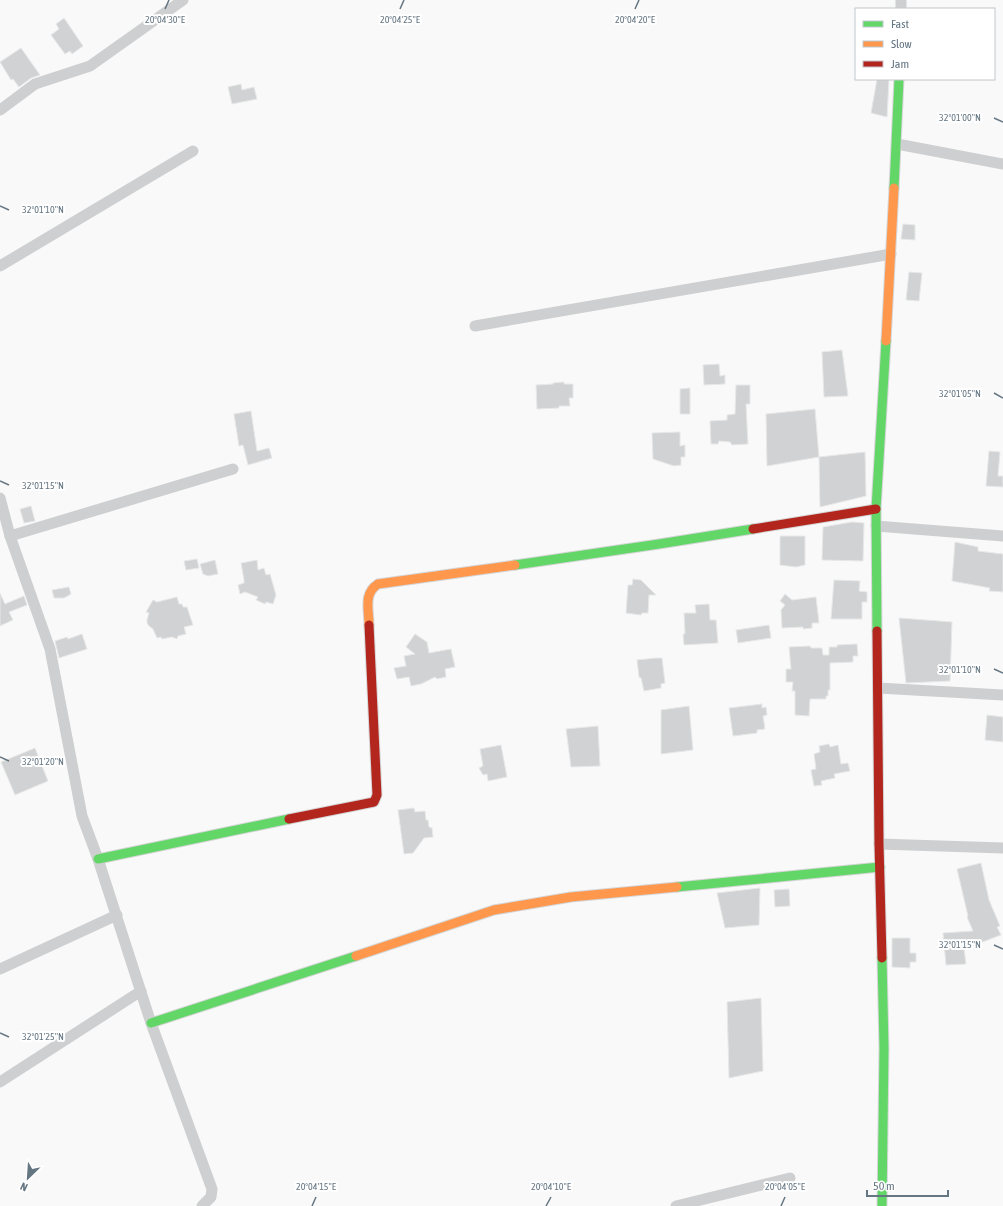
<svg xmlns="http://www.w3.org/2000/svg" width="1003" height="1206" font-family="'Asap Condensed',sans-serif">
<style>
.building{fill:#d0d2d3;stroke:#e8e8e8}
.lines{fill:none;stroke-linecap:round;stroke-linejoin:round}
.fast-casing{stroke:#d5d6d7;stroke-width:11}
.slow-casing{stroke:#d5d6d7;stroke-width:11}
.jam-casing{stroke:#d5d6d7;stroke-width:11}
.street{stroke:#cecfd0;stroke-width:11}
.fast{stroke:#63d668;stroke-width:9}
.slow{stroke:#ff974d;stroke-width:9}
.jam{stroke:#b3261e;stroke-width:9}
.ticks{fill:none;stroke:#657683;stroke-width:1.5}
.ticks-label{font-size:10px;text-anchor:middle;fill:#657683;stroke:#fff;stroke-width:4;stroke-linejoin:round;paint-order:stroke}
</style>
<rect width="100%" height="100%" fill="#f9f9f9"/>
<!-- building -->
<g class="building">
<polygon points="64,18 83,46 72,54 70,51 65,54 51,35 59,29 56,24"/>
<polygon points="21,48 40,75 31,78 19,87 13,79 11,80 0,62"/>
<polygon points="877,79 889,79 887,117 871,113"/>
<polygon points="241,84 242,90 254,87 257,99 232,104 228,87"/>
<polygon points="903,224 915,225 915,240 901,239"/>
<polygon points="909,272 922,273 919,301 906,300"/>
<polygon points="842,350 848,396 824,397 822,352"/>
<polygon points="719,364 720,376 725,375 725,384 704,385 703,365"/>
<polygon points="564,382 564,384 573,384 573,398 569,398 570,406 559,406 559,408 537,409 536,385 553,384 553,383"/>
<polygon points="736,385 750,385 750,404 746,404 748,444 732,445 730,442 719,441 718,444 711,444 710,421 727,420 727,415 735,414"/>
<polygon points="690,388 690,414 680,414 680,389"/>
<polygon points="815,409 819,457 767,466 766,414"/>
<polygon points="251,411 257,451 269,448 272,458 248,465 243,445 239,446 234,414"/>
<polygon points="680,432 680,446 685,445 685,457 681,457 681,465 674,466 653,459 652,433"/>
<polygon points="989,451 1000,452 998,476 1003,476 1003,487 986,486"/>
<polygon points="865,452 866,496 820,507 819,457"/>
<polygon points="31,506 35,521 24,523 20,509"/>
<polygon points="852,522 864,523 863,561 822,560 823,527"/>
<polygon points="780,536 805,536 805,565 796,567 780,565"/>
<polygon points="955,542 978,547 978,551 1003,554 1003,592 989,591 990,588 952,581"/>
<polygon points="197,559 199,568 186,570 184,561"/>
<polygon points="215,560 218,574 208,576 203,574 200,564"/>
<polygon points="257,560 258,570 264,568 266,575 270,574 276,595 273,604 266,602 265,604 256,600 258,597 245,592 240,594 238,585 244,583 244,580 241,563"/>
<polygon points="633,579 641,580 656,595 649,595 648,613 642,613 641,615 626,613 628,585 632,585"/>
<polygon points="834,580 860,581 859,591 867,592 867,602 862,602 862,619 831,619"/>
<polygon points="69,587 71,594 64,598 54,598 52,590"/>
<polygon points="0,593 5,604 24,596 27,605 9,612 13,620 0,626"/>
<polygon points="785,594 792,600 816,597 819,623 812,623 812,628 803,629 803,627 782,628 781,610 785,605 780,601"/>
<polygon points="177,597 179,604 182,604 183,607 187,607 193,625 184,627 186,634 178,636 177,639 172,637 162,639 161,637 157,638 153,629 149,626 147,623 147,620 149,613 146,612 153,600 157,602"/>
<polygon points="709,604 710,620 716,620 718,643 684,645 683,634 685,634 684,613 696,613 695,605"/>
<polygon points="899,618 952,622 950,681 906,683"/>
<polygon points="769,625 771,638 738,643 736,630"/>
<polygon points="82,634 87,649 59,658 55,641 67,637 68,639"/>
<polygon points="415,634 427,642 429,653 451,649 455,667 445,669 446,677 437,679 435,677 421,684 411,686 409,677 397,679 394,668 406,666 404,656 415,654 406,647"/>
<polygon points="857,644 858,656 853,656 853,662 830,663 830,690 828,690 828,696 826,696 826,699 810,699 809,716 795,715 795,691 792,691 793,682 786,682 786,669 791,669 789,647 810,646 811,648 822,648 823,655 829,655 829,647 837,647 837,645"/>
<polygon points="656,658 662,658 665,683 661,684 661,688 644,691 641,678 639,677 637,660"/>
<polygon points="762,704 762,708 766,707 767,715 763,716 765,729 757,730 757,733 733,736 729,708"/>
<polygon points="689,706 693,750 661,754 661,710"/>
<polygon points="987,715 1003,717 1003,742 985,740"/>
<polygon points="598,726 600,766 571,767 566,729"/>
<polygon points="829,744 830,747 838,745 841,764 848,763 850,771 834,774 835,778 821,781 822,785 814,786 811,770 816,769 814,754 820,752 819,746"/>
<polygon points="501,745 507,777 488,781 487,774 483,775 479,768 483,766 480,749"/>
<polygon points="35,748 48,781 15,795 1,762"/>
<polygon points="414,808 415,812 425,811 426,820 428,820 429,827 432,828 433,837 424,838 413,853 404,854 398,810"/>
<polygon points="981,863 989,900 1000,926 997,927 1001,935 964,949 966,964 946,965 943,933 973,931 967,917 968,916 957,869"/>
<polygon points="760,888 759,925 725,928 717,893"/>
<polygon points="789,889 790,906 775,907 774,890"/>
<polygon points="892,938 910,938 910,953 916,953 916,962 910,962 910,968 892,967"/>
<polygon points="761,998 763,1071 729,1078 727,1002"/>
</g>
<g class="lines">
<defs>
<g id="fast">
<polyline points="894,188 899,79"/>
<polyline points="515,565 659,544 753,529"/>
<polyline points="877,631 876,509 886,341"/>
<polyline points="98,859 289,819"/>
<polyline points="677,887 880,867"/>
<polyline points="882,958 884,1048 882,1206"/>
<polyline points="151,1023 356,956"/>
</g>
<g id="slow">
<polyline points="886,341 894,188"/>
<path d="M369,625c0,-16 -6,-31 9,-41l137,-19"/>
<polyline points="356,956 494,910 571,897 677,887"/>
</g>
<g id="jam">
<polyline points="753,529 876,509"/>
<polyline points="877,631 879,844 882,958"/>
<polyline points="289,819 374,802 377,795 369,625"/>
</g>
</defs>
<!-- fast casing -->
<use href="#fast" class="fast-casing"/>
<!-- slow casing -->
<use href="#slow" class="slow-casing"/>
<!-- jam casing -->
<use href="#jam" class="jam-casing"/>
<!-- street -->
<g class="street">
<polyline points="901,9 901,0"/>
<polyline points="0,110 35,84 90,66 183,0"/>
<polyline points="897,144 1003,164"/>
<polyline points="0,266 193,151"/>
<polyline points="475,326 891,254"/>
<polyline points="0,498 10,536 50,649 82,816 98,859 151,1023 212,1189 211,1197 202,1206"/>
<polyline points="876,526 1003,536"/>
<polyline points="10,536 233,469"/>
<polyline points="878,688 1003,695"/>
<polyline points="879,844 1003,848"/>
<polyline points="0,969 117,915"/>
<polyline points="0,1082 141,991"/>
<polyline points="676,1206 790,1178"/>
</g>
<!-- fast -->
<use href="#fast" class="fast"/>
<!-- slow -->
<use href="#slow" class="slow"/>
<!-- jam -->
<use href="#jam" class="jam"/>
</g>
<!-- ticks -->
<path class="ticks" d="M165,9l4,-9M400,9l4,-9M635,9l4,-9M994,118l9,4M0,206l9,4M994,393l9,5M0,481l9,4M994,669l9,4M0,757l9,4M994,945l9,4M0,1033l9,4M312,1206l4,-9M546,1206l5,-9M781,1206l4,-9"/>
<g class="ticks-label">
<text x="165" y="23">20°04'30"E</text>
<text x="400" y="23">20°04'25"E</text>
<text x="635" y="23">20°04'20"E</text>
<text x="960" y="121">32°01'00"N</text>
<text x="43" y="213">32°01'10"N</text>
<text x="960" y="397">32°01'05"N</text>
<text x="43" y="489">32°01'15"N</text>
<text x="960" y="673">32°01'10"N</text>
<text x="43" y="765">32°01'20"N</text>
<text x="960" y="948">32°01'15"N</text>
<text x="43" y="1040">32°01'25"N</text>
<text x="316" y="1190">20°04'15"E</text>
<text x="551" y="1190">20°04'10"E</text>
<text x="785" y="1190">20°04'05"E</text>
</g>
<!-- legend -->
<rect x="855" y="8" width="140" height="72" fill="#ffffff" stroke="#c1c8cd"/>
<rect x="863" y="21" width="20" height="6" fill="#63d668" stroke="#c1c8cd"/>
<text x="891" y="28" font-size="12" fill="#657683">Fast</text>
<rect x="863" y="41" width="20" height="6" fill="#ff974d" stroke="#c1c8cd"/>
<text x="891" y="48" font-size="12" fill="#657683">Slow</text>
<rect x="863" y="61" width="20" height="6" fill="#b3261e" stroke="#c1c8cd"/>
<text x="891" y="68" font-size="12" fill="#657683">Jam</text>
<!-- north arrow -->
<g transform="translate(28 1178) rotate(205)" stroke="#ffffff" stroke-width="3" paint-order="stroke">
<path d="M0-3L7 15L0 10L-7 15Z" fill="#657683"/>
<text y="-6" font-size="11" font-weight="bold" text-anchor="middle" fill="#657683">N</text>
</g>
<!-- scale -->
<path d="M867 1190v6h81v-6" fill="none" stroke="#657683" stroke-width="2"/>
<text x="873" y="1190" font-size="12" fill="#657683" stroke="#ffffff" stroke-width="3" paint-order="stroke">50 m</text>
</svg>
